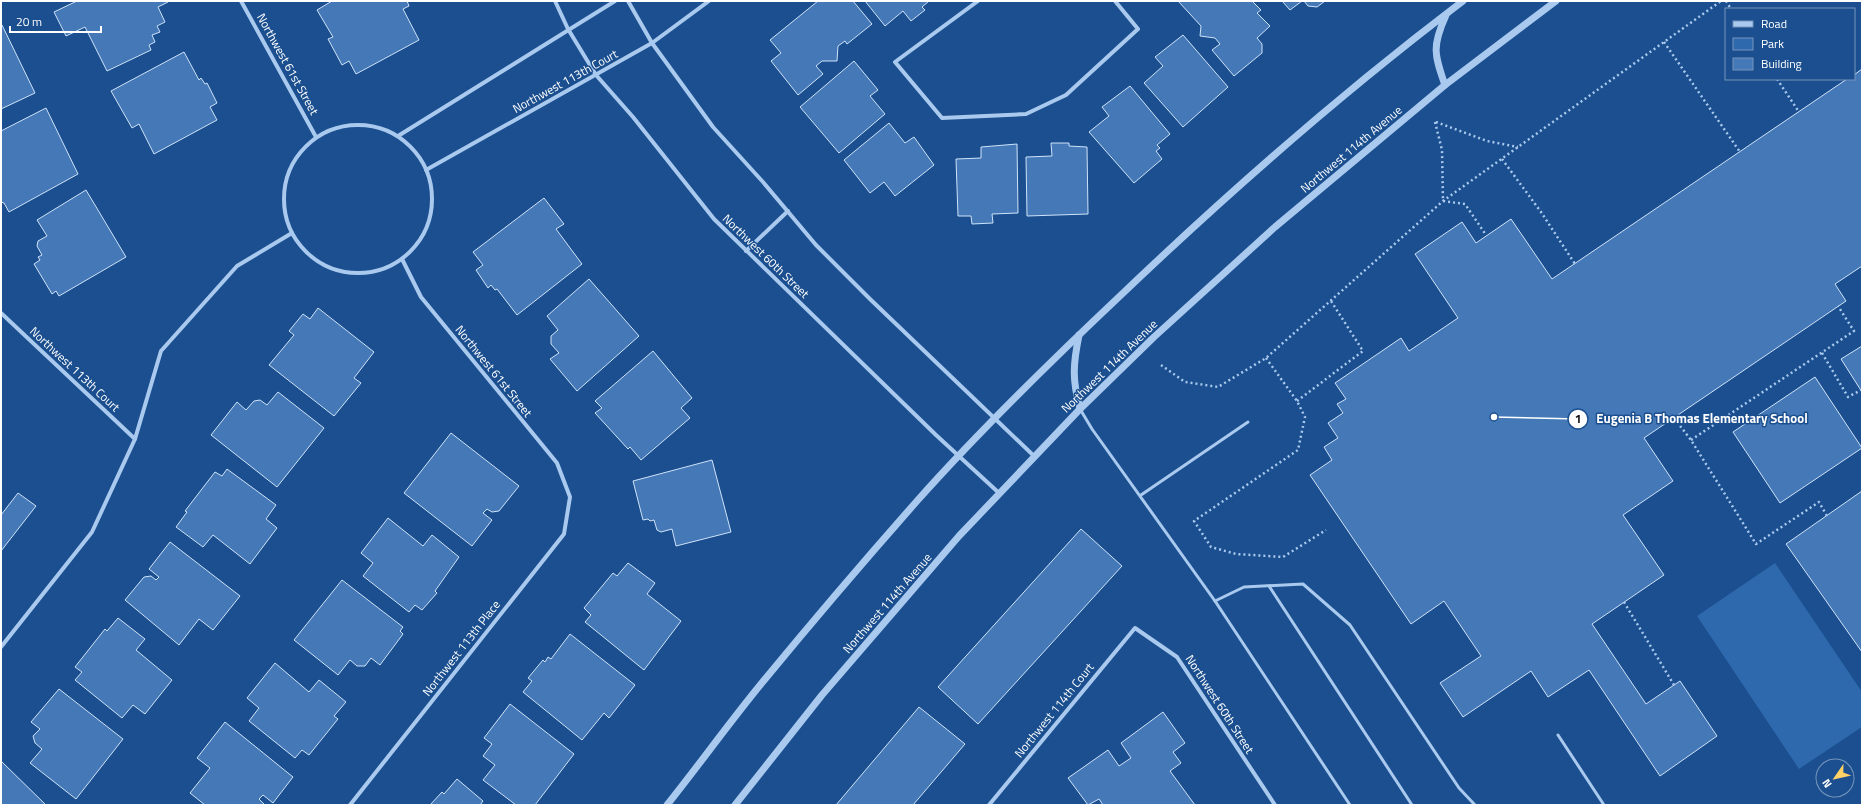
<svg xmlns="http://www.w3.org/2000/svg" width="1863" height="806" font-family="'Titillium Web',sans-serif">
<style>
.green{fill:#2e69ad}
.building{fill:#4478b7;stroke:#cfe3fa}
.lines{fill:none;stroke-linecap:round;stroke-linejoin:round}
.path{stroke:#a9c9ee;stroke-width:2.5;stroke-dasharray:2 3;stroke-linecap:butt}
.service{stroke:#a9c9ee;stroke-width:3}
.minor{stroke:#a9c9ee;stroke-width:4}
.tertiary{stroke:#a9c9ee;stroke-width:7}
.labels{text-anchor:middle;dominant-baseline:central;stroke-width:3;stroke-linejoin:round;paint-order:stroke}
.street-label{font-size:12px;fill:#fff;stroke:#1b4f8f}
.leader{fill:none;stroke:#fff;stroke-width:1.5}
.callout-dot{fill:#fff;stroke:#1b4f8f;stroke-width:1.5}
.mark-label{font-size:12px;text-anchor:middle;font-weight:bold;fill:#111}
.callout-label{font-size:13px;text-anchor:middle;font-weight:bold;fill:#fff;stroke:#1b4f8f;stroke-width:3;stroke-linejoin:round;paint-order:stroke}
</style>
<rect width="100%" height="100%" fill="#1b4f8f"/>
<!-- green -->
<polygon class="green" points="1775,563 1862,692 1862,727 1799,769 1697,616"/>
<!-- building -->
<g class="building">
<polygon points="77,1 168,1 168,2 158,7 165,22 157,26 160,32 152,35 155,42 149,45 151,50 107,71 85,27 66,36 54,12"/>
<polygon points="332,1 407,1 409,6 403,9 419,40 356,74 349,61 342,65 328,39 333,37 317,10"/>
<polygon points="818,1 853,1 872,24 847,44 845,41 838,46 837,61 822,61 816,66 823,74 798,95 771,61 781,53 770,40"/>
<polygon points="865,1 929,1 922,7 925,10 911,21 903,11 885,26"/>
<polygon points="1178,1 1252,1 1261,10 1257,13 1270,26 1257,38 1262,44 1262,53 1234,76 1212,50 1220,44 1215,38 1200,36 1201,26"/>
<polygon points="1282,1 1302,1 1290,10"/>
<polygon points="1304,1 1325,1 1317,7 1308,6"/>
<polygon points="2,25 35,93 1,109 1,26"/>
<polygon points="1183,35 1228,87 1183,127 1144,83 1163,66 1155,57"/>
<polygon points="184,52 199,80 201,78 205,84 207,83 217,103 210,107 217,120 154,154 139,124 132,128 111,91"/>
<polygon points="854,61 878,90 870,96 885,114 839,153 800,107"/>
<polygon points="1862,69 1862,266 1835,284 1846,301 1644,438 1673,481 1623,515 1664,575 1592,624 1646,704 1680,681 1717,736 1660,776 1589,670 1548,697 1531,671 1463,717 1440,683 1481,656 1444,601 1411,624 1310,475 1332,460 1324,447 1338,438 1328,423 1343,413 1337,404 1346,399 1335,383 1401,338 1409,351 1458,318 1415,254 1462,222 1476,243 1511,219 1552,279 1847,79 1854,79 1854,75"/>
<polygon points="1130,86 1170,134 1157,145 1160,148 1156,151 1162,159 1134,183 1089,132 1109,116 1102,107"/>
<polygon points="46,108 78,174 9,212 4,203 1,202 1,131"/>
<polygon points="889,123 905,143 914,137 934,165 895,196 884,182 870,193 844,160"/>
<polygon points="1051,143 1069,143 1069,146 1087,147 1088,214 1027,216 1026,157 1052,156"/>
<polygon points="1017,144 1018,213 992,214 993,223 972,224 971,216 958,216 956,159 981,158 981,147"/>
<polygon points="86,190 126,257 59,296 56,291 52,294 34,264 40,260 38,257 42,255 37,246 38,241 47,236 37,220"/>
<polygon points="544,198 564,224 556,229 582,264 517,315 497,289 495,290 491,285 488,288 476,270 483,265 473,252"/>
<polygon points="589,279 639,336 577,391 550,359 559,353 551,344 551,336 558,330 547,316"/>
<polygon points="318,308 374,352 354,378 361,383 334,416 269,365 294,335 289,331 303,314 310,319"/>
<polygon points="1862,346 1862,392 1841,359"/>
<polygon points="653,351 692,398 681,408 690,418 641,460 630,447 628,449 595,413 602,408 595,401"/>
<polygon points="1815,377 1862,448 1780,503 1733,432"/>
<polygon points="278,392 324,428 277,487 211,435 237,402 246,410 254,401 260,400 267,405"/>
<polygon points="451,433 519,486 499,511 492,512 487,509 483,513 492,520 472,546 404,493"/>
<polygon points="712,460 731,532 676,546 672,529 661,532 657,530 654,520 650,521 648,519 643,520 633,481"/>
<polygon points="227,469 276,505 266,519 277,528 250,564 213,535 203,547 176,527 187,512 185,511 215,472 222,476"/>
<polygon points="1862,491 1862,652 1786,544"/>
<polygon points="18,493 36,506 1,551 1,515"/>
<polygon points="388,518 423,546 432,535 459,557 435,591 437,593 422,610 415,605 409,612 363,576 373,563 361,553"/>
<polygon points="1081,529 1122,566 978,724 938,687"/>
<polygon points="170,542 240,596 213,630 199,619 179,645 125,600 144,577 151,576 156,580 159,577 149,569"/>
<polygon points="628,563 655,583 647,594 681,621 644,670 585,622 591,615 584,608 613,573 617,576"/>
<polygon points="342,580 403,627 400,631 403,634 380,665 371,658 365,666 357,666 350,660 338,675 294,640"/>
<polygon points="118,618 145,639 136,650 172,680 145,714 133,705 122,718 75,680 82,672 75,667 105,629 107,631"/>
<polygon points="570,634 635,685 609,718 604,713 582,740 523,692 532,681 528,678 543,660 545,662 548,657 551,659"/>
<polygon points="275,663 309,692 319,680 346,702 334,716 338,719 309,755 302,750 295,758 249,721 259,708 247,698"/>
<polygon points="59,689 123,739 76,799 30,763 42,749 35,743 33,736 40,729 31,722"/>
<polygon points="510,704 574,754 535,805 516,805 483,780 495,765 483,756 492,744 484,738"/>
<polygon points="919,707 965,744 913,805 836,805"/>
<polygon points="1163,712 1185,743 1173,752 1181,763 1170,771 1195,805 1103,805 1099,799 1088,805 1068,778 1108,750 1119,766 1131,758 1121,743"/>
<polygon points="225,722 293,777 273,803 263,795 259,799 265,805 205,805 190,793 210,768 197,758"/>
<polygon points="1,761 46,805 1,805"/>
<polygon points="457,779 483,801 480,805 430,805 442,792 444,794"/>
</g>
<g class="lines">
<!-- path -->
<g class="path">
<polyline points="1726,1 1731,9"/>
<polyline points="1664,42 1740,152"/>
<polyline points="1777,79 1799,112"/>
<polyline points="1435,122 1442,150 1443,201 1465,204 1486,235"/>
<polyline points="1436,122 1487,141 1518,147"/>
<polyline points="1502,159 1541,212 1575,264"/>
<polyline points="1822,353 1848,397 1861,390"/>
<polyline points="1266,358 1297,401 1305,417 1298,450 1194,521 1211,547 1236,554 1283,557 1326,530"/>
<polyline points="1161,365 1185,382 1218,387 1266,358 1443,201 1721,1"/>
<polyline points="1297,401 1363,351 1331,301"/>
<polyline points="1674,418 1691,440 1756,544 1819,502 1827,516"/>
<polyline points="1691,440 1854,331 1838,306"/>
<polyline points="1624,602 1674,685"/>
</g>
<!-- service -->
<g class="service">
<polyline points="1080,409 1092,429 1215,601 1350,805"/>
<polyline points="1141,495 1248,422"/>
<polyline points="1269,586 1412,805"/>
<polyline points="1215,601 1244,587 1303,584 1350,625 1459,788 1475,805"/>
<polyline points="1558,735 1604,805"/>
</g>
<!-- minor -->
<g class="minor">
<polyline points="241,1 316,137"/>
<polyline points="555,1 568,29 596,75 633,117 714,219 936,435 999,493"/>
<polyline points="628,1 652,43 713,127 763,182 816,245 871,300 1034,456"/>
<polyline points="978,1 895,62 942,118 1026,114 1066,95 1138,29 1115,1"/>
<circle cx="358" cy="199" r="74"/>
<polyline points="398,136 615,1"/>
<polyline points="426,170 652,43 709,1"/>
<polyline points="746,251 788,211"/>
<polyline points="1,313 135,439"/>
<polyline points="1,647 92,532 135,439 161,351 237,266 292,233"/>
<polyline points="350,805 564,534 570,497 557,463 421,297 402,259"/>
<polyline points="989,805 1135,628 1177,657 1275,805"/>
</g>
<!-- tertiary -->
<g class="tertiary">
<path d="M1445,85c-11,-31 -13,-39 1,-70"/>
<path d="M1079,335c-6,30 -7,44 1,74"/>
<path d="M667,805c32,-40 62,-82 94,-121 51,-62 103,-123 156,-183 64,-72 134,-140 204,-206 109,-104 222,-203 342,-294"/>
<polyline points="735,805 822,695 959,536 1080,409 1154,337 1275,227 1445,85 1556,1"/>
</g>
</g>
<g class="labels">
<!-- street labels -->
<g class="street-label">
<text transform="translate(288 64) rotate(61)">Northwest 61st Street</text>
<text transform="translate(565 81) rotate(-29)">Northwest 113th Court</text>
<text transform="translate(1351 149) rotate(-40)">Northwest 114th Avenue</text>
<text transform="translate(766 256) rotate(44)">Northwest 60th Street</text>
<text transform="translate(1109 366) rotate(-44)">Northwest 114th Avenue</text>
<text transform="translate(75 369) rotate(43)">Northwest 113th Court</text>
<text transform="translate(494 371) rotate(51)">Northwest 61st Street</text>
<text transform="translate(887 603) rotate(-49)">Northwest 114th Avenue</text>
<text transform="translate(461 648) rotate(-52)">Northwest 113th Place</text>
<text transform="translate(1220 704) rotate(57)">Northwest 60th Street</text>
<text transform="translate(1054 710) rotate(-51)">Northwest 114th Court</text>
</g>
</g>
<!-- callouts -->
<path class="leader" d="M1494 417L1578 419"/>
<g class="callout-dot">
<circle cx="1494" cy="417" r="4"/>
<circle cx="1578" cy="419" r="10"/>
</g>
<g class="mark-label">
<text x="1578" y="423">1</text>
</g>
<g class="callout-label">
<text x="1702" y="423">Eugenia B Thomas Elementary School</text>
</g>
<!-- border -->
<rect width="1863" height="806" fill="none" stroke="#ffffff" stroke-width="4"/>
<!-- legend -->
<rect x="1725" y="8" width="130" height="72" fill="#1b4f8f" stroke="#7695bc"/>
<rect x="1733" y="21" width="20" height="6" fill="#a9c9ee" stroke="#7695bc"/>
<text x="1761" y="28" font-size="12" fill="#ffffff">Road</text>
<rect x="1733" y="38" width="20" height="12" fill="#2e69ad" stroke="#7695bc"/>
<text x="1761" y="48" font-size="12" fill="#ffffff">Park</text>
<rect x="1733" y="58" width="20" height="12" fill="#4478b7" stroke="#7695bc"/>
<text x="1761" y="68" font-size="12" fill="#ffffff">Building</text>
<!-- north arrow -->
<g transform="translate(1835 778) rotate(236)"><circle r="19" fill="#1b4f8f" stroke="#7695bc"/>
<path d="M0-3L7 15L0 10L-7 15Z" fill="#ffd166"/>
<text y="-6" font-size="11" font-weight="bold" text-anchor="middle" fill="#ffffff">N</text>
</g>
<!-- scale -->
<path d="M10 26v6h91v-6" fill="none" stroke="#ffffff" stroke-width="2"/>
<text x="16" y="26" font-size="12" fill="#ffffff" stroke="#1b4f8f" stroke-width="3" paint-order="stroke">20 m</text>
</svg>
